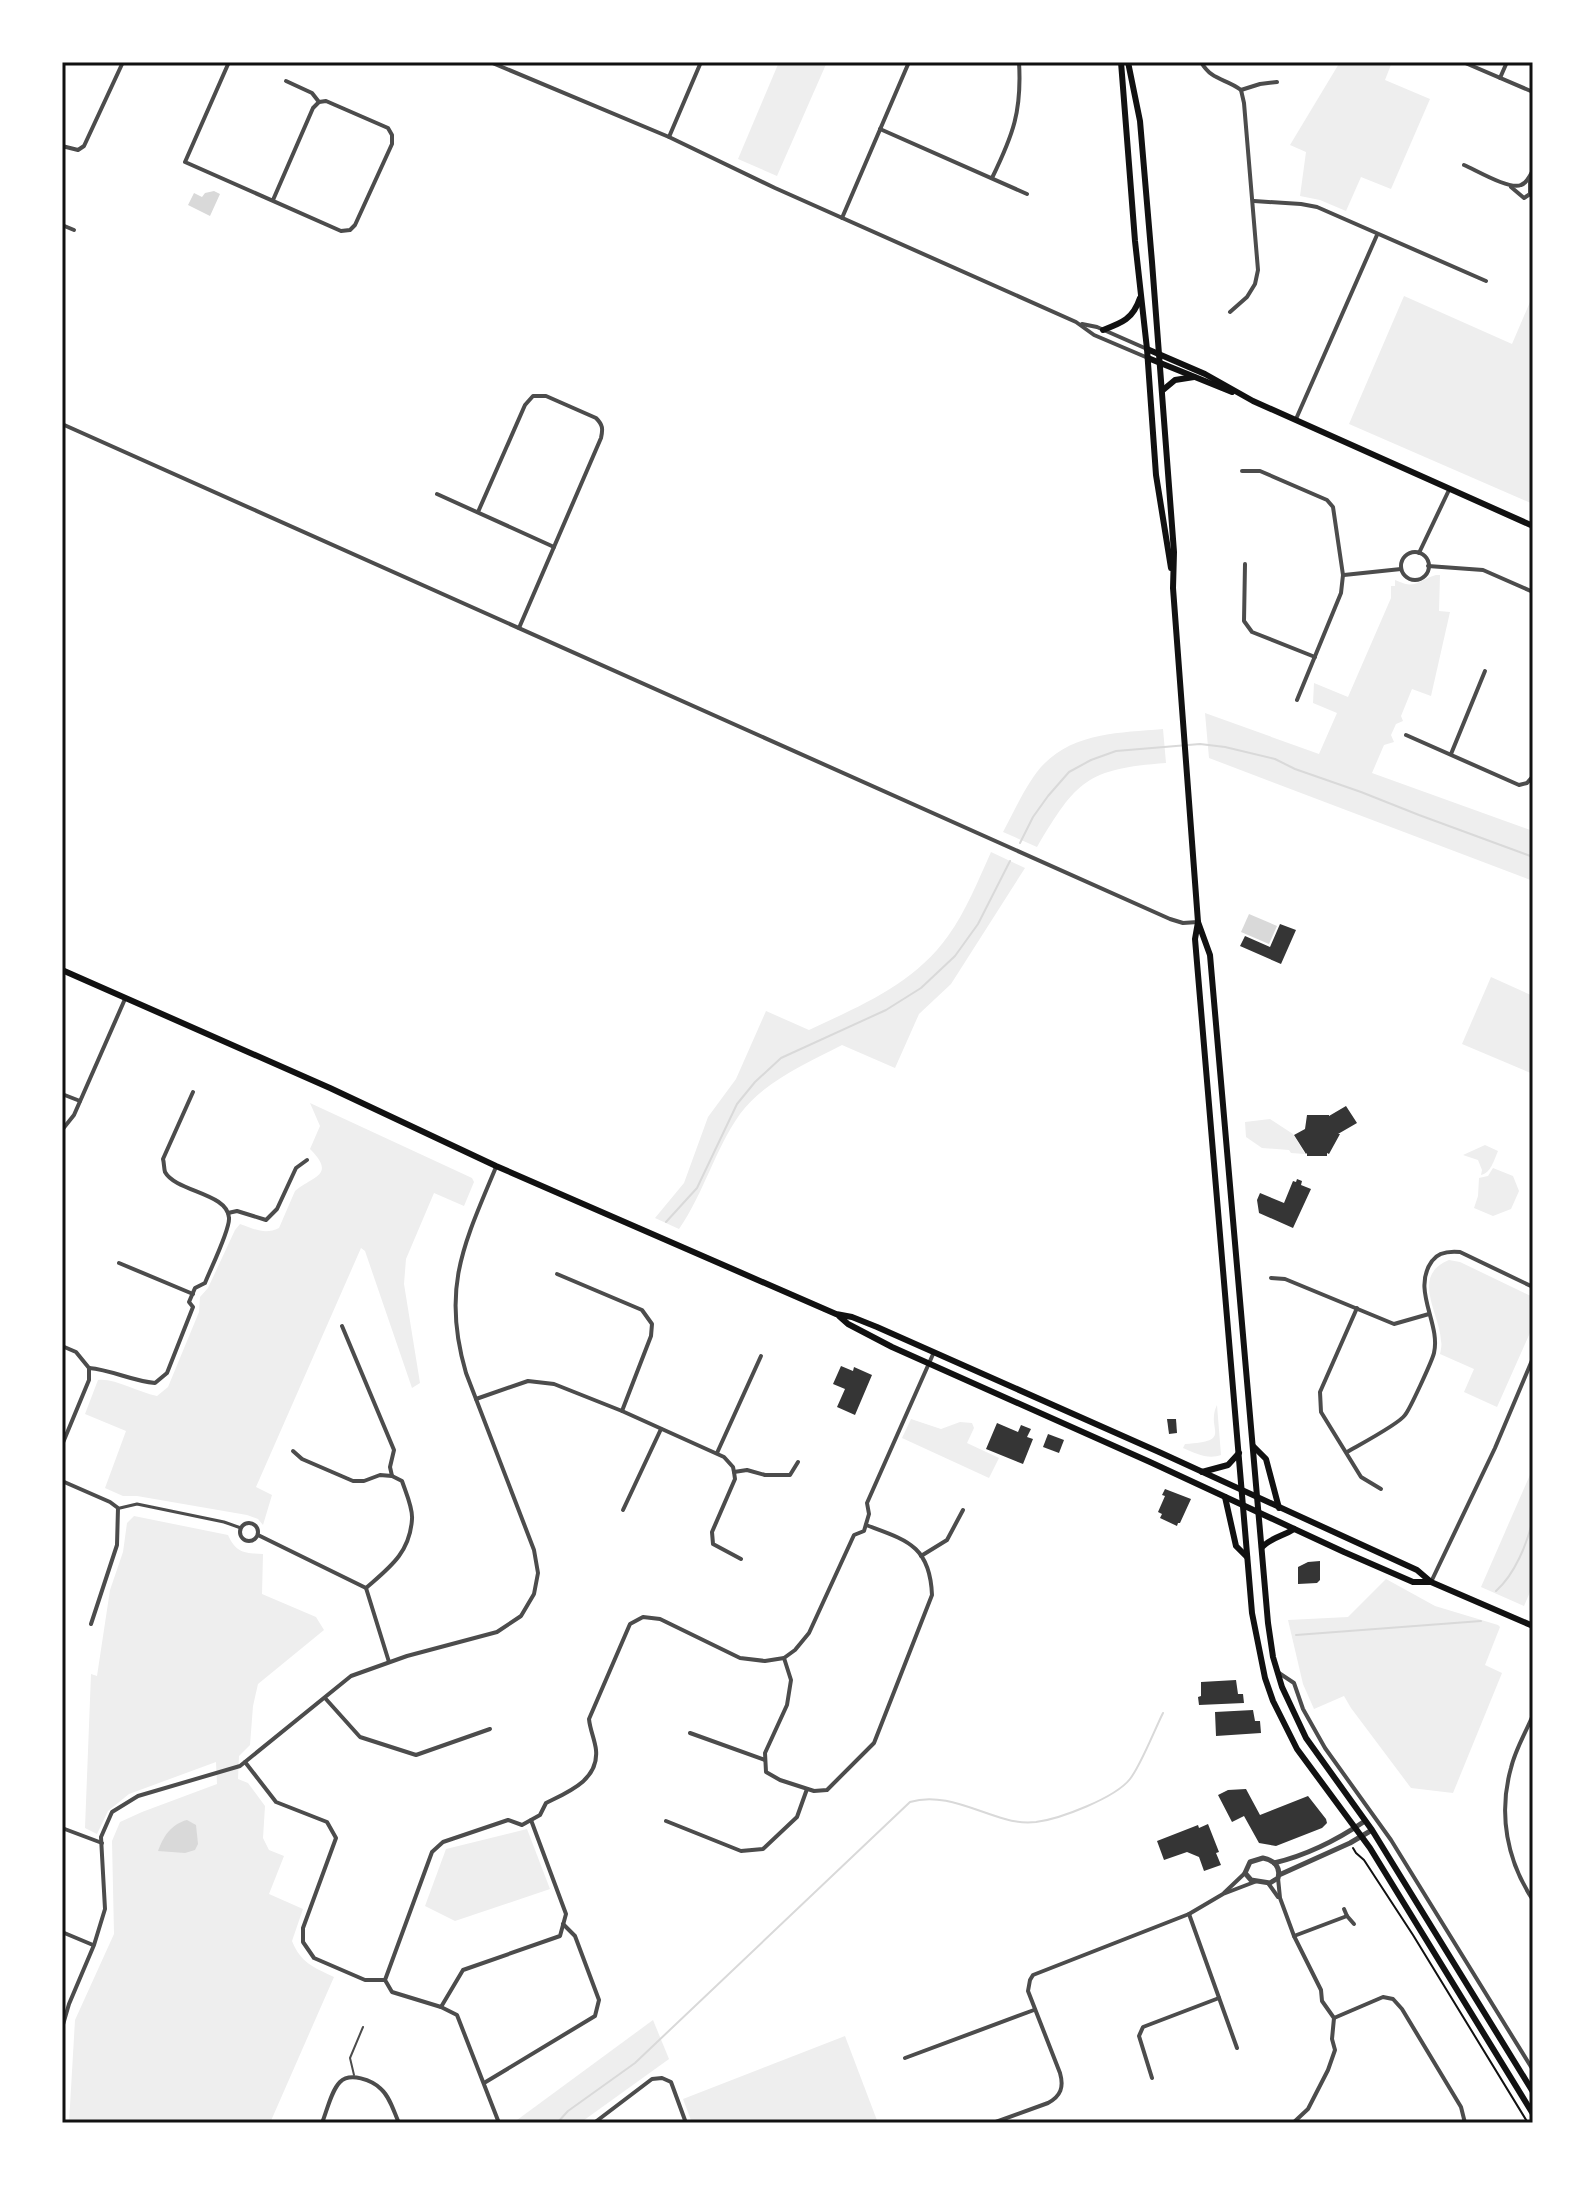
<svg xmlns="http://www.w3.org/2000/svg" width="1595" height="2185" font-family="'Public Sans',sans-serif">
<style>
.green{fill:#eee}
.water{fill:#d9d9d9}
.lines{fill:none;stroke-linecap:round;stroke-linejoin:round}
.stream{stroke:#d9d9d9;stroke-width:2}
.building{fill:#353535}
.path{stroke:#111;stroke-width:2}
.service{stroke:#4c4c4c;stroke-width:2}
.pedestrian{stroke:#4c4c4c;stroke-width:3}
.minor{stroke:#4c4c4c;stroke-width:4}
.tertiary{stroke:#4c4c4c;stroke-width:5}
.secondary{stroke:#111;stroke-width:6}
.neatline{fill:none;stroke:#111;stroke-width:3}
</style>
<rect width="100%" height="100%" fill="#fff"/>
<!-- green -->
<g class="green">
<polygon points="779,62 827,62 777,176 738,159"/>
<polygon points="1340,62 1392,62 1385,80 1430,99 1391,189 1361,177 1346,211 1320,200 1300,196 1306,152 1290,145"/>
<polygon points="1533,295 1533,504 1349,424 1404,296 1512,344"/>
<path d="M1436,575h4l-1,36 11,1 -19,84 -19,-7 -11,27 2,5 -7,3 -5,11 3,7 -10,3 -12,28 161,58v50l-324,-123 -4,-45 114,41 18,-41 -24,-10 1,-20 34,14 43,-99v-12h4v-6c22,10 21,1 41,-5z"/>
<path d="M1163,729l3,34c-79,6 -89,17 -129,84l-34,-15c12,-22 22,-46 38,-65 32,-35 78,-34 122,-38z"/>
<path d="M991,852l34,16 -74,116 -32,30 -24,54 -53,-23c-34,18 -78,36 -102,69 -25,35 -36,79 -61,115l-24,-11 29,-35 24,-66 28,-38 30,-68 43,19c51,-24 105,-46 139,-94 18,-25 30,-55 43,-84z"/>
<polygon points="1491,977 1533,996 1533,1074 1462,1044"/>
<path d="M310,1103l162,75 2,4 -10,24 -30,-13 -28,66 -2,25 16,99 -8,5 -47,-137 -4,-3 -105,239 16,8 -9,30 -5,-6 -11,-4 -110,-19h-14l-18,-8 21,-57 -41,-17 13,-34c17,-2 39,12 59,16l11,-9 31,-75 1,-15 8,-9 27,-58 5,-6c14,5 25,11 39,4l16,-37c17,-15 42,-15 15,-42l10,-23z"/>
<polygon points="1270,1119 1293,1134 1305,1154 1291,1153 1289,1150 1262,1148 1246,1137 1245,1122"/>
<path d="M1485,1145l13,6c-4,9 -7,22 -17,24l1,-5 -4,-10 -15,-5z"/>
<polygon points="1493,1168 1513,1176 1519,1191 1511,1209 1493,1216 1474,1208 1478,1196 1479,1178 1488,1176"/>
<path d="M1449,1260l11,2 73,35v29l-36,81 -33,-15 10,-23 -34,-15c1,-5 2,-9 1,-13 -1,-28 -31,-65 8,-81z"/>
<path d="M1217,1405l4,50c-13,5 -26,-2 -38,-7l2,-4c50,-3 20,-14 32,-39z"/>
<polygon points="911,1419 941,1429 960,1422 972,1423 974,1428 967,1443 999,1458 989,1478 902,1438"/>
<polygon points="1533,1468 1533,1585 1524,1606 1481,1587"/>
<path d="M134,1516l94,19c8,18 16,18 35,19l-1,40 54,23 8,13 -66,54 -5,22 -3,39 -11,11 -1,23 10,4 17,23 -2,32 6,12 15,6 -15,38 34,15 -11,32c9,22 21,26 42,36l-64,146h-201l6,-103 39,-86 -2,-93 8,-19 22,-10 75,-28 -1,-22 -87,32 -21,17 -11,23 -12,-6 6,-154 6,2 13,-86 13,-38 4,-29z"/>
<polygon points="1386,1579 1435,1606 1498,1625 1500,1627 1485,1665 1502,1673 1453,1793 1411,1788 1351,1708 1344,1696 1314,1709 1303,1684 1288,1620 1348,1617"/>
<polygon points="527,1829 550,1889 455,1921 425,1906 446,1849"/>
<polygon points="653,2020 669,2059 580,2123 513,2123"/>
<polygon points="845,2036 878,2123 692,2123 683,2099"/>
</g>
<!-- water -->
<g class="water">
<polygon points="214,191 220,194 210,216 188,205 194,193 202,197 205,193"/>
<polygon points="1249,914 1277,926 1269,944 1241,932"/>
<path d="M187,1820l9,5 2,19 -3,6 -10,3 -27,-2c5,-14 13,-27 29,-31z"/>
</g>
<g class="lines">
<!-- stream -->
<g class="stream">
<polyline points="1020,843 1033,817 1048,796 1069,772 1091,760 1116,751 1200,744 1225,747 1275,759 1295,769 1361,792 1419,815 1533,857"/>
<polyline points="666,1222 697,1188 737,1104 755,1082 781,1058 886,1010 921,988 955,956 978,924 1010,861"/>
<path d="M1496,1591c19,-17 31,-47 37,-72"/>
<polyline points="1296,1635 1481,1621"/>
<path d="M557,2123l11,-12 67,-48 275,-261c32,-10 65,9 95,17 10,3 21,4 31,3 24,-3 79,-24 94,-43 11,-14 24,-48 33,-66"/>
</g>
</g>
<!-- building -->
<g class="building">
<polygon points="1280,924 1296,930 1281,964 1240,946 1245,936 1270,947"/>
<polygon points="1346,1106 1357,1123 1338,1134 1340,1134 1329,1154 1327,1153 1327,1156 1307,1156 1307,1153 1306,1154 1294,1135 1305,1129 1307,1115 1329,1115 1329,1116"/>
<polygon points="1297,1179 1302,1181 1301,1185 1311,1189 1293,1228 1259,1213 1257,1200 1260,1193 1284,1203 1293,1181 1296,1182"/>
<polygon points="841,1366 853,1371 854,1367 872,1375 855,1415 837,1407 845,1389 833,1384"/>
<polygon points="1167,1419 1176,1419 1177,1433 1169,1434"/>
<polygon points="997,1423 1018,1432 1021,1425 1031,1429 1027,1437 1033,1439 1023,1464 986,1449"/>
<polygon points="1048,1434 1064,1440 1059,1453 1043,1447"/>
<polygon points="1165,1489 1191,1499 1180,1523 1178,1523 1177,1526 1160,1518 1162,1514 1158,1512 1165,1496 1162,1495"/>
<polygon points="1320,1561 1320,1580 1317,1583 1298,1584 1298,1567 1308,1562"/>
<polygon points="1236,1680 1238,1694 1243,1694 1244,1703 1199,1705 1198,1697 1201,1696 1201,1682"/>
<polygon points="1253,1710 1255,1721 1260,1721 1261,1733 1216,1736 1215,1712"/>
<polygon points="1246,1789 1260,1815 1308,1796 1326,1819 1327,1823 1322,1828 1276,1846 1259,1843 1244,1816 1232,1822 1218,1795 1228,1790"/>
<polygon points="1208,1824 1219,1852 1216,1853 1221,1865 1204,1871 1199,1857 1187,1852 1164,1860 1157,1841 1198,1825 1199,1828"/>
</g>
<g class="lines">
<!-- path -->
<polyline class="path" points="1353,1848 1356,1853 1364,1860 1413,1935 1528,2123"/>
<!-- service -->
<polyline class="service" points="354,2075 350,2058 363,2027"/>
<!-- pedestrian -->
<polyline class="pedestrian" points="120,1508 137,1504 224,1522 241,1528"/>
<!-- minor -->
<g class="minor">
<polyline points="229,62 185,162 341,231 350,230 355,225 392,144 392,135 388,128 326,101 319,102 313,108 273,200"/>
<polyline points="490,62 669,137 775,188 1076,322 1094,335 1148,358"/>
<path d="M1201,62c11,19 24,16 40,28l19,-6 17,-2"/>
<polyline points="1463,62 1533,92"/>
<polyline points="1500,78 1507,62"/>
<polyline points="286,81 312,93 319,102"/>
<polyline points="880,129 1027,194"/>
<polyline points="669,137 701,62"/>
<polyline points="62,146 78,150 84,146 123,62"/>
<path d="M1464,165c12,5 45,25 57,20 6,-2 9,-9 12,-15"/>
<path d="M992,178c21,-43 30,-67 27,-116"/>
<polyline points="1511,187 1524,198 1530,194 1530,180"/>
<polyline points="1254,201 1301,204 1317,207 1486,281"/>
<polyline points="842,218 909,62"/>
<polyline points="62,225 74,230"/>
<polyline points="1230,312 1247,297 1255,284 1258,270 1244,103 1241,90"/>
<polyline points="1082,324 1097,327 1147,349"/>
<polyline points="1296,419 1377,235"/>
<polyline points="62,424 1170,919 1183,923 1198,922"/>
<polyline points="1242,471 1260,471 1327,500 1333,507 1343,575 1341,593 1297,700"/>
<polyline points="437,494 554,547"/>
<path d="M478,512l47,-107 8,-9h13l50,22c7,7 7,11 5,20l-82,190"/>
<circle cx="1415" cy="566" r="14"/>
<polyline points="1419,553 1449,490"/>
<polyline points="1245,564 1244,621 1252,632 1315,657"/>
<polyline points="1428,566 1483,570 1533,592"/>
<polyline points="1344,575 1401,569"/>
<polyline points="1406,735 1519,785 1527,783 1533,776"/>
<polyline points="1451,754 1485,671"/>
<polyline points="62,1094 80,1101"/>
<polyline points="62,1130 74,1115 125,999"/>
<polyline points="228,1213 237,1211 266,1220 277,1209 296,1168 307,1160"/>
<polyline points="119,1263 193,1294"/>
<polyline points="557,1274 642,1310 652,1324 651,1336 622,1411"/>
<polyline points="1271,1278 1285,1279 1394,1324 1429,1314"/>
<polyline points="1357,1308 1320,1392 1321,1412 1361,1477 1381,1489"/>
<path d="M342,1326l52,124 -4,17 2,9 10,5c4,12 11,27 10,38 -2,34 -23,49 -46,69"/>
<polyline points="62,1346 76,1352 89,1368"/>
<path d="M89,1368c23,2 43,13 66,15l12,-10 26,-66 -4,-5 6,-14 10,-5c5,-13 25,-53 24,-65 -1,-25 -53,-26 -64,-46 -1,-3 -1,-10 -2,-13l30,-67"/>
<polyline points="476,1399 528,1381 554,1384 622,1411 724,1457 733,1467 734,1472 747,1470 765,1475 790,1475 798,1462"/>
<polyline points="62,1445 89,1380 89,1368"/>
<polyline points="293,1451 302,1459 353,1481 364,1481 380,1475 392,1476"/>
<path d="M1347,1452c12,-7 52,-28 58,-37 5,-6 27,-54 29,-62 7,-30 -23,-63 -2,-92 6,-9 17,-10 28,-9l73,35"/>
<polyline points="717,1453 761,1356"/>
<polyline points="734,1472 735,1479 712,1532 713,1544 741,1559"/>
<polyline points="62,1481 110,1502 118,1508 117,1545 91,1624"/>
<polyline points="623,1510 661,1429"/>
<circle cx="249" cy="1532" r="9"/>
<polyline points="258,1535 366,1588 389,1662"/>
<polyline points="921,1556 947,1540 963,1510"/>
<polyline points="1431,1582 1495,1448 1533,1358"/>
<path d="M784,1658l7,22 -4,25 -22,48 1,19 14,8 34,11 13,-1 47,-47 58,-148c-2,-50 -26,-55 -66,-70"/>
<polyline points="1279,1673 1294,1683 1303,1709 1325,1748 1391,1840 1533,2070"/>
<polyline points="325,1698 360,1737 416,1755 490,1729"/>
<path d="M1533,1715c-7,17 -18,35 -22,53 -13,46 -4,93 22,132"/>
<polyline points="690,1733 765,1760"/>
<polyline points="245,1762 276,1802 327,1822 336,1838 303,1928 303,1942 314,1958 365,1980 385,1980"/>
<polyline points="666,1821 741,1851 763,1849 797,1817 807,1789"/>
<polyline points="62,1828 102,1843"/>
<polyline points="1278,1878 1280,1898 1294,1936 1321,1990 1322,2001 1334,2018 1332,2039 1335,2050 1328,2070 1308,2109 1293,2123"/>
<polyline points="1268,1883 1278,1897"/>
<polyline points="1224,1893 1245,1873"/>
<polyline points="1344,1909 1347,1916 1354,1924"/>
<polyline points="1189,1914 1237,2048"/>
<polyline points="62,1932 93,1945"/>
<polyline points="1294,1936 1347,1916"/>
<polyline points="441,2007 463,1970 560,1936 566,1914 531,1820"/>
<polyline points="1334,2018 1383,1997 1393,1999 1402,2009 1461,2107 1465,2123"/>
<path d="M62,2028l7,-24 25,-59 11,-36 -4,-72 11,-25 26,-16 102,-30 111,-90 56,-20 90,-24 24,-16 13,-22 4,-21 -4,-23 -68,-177c-25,-85 -2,-129 30,-206"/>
<polyline points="905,2058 1034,2010"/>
<polyline points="1152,2078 1139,2036 1143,2027 1219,1998"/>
<polyline points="484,2083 595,2016 599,2000 575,1936 563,1924"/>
<path d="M322,2123c5,-12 9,-32 18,-41 10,-10 32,-2 41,7 9,8 13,23 18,34"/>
<path d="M499,2123l-42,-108 -16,-8 -49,-15 -7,-12 47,-128 11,-10 65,-22 14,5 18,-10 6,-12c22,-11 53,-23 50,-53 -1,-10 -6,-20 -7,-31l41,-95 13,-7 17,2 80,39 25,3 19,-3 11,-8 14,-17 45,-98 10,-4 5,-17 -2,-11 67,-151"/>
<polyline points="594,2123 652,2079 662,2078 671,2082 686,2123"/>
<path d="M993,2123l55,-20c13,-7 16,-16 12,-30l-32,-82 2,-11 3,-5 156,-61 34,-20 34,-13"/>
</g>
<!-- tertiary -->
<g class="tertiary">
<path d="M1263,1858c11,2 18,9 15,20l-8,5 -19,-3 -6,-7 5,-11z"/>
<path d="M1274,1863c34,-8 63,-23 91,-42"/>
<polyline points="1279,1875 1350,1843 1372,1830"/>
</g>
<!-- secondary -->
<g class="secondary">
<polyline points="1121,62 1135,241 1147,349 1156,475 1171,568"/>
<polyline points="1128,62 1140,121 1152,262 1174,552 1173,588 1198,922 1195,939 1252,1613 1265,1678 1273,1701 1297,1749 1370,1848 1533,2114"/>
<path d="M1103,330c19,-7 30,-11 37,-32"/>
<polyline points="1147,349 1205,374 1253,401 1533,526"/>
<polyline points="1148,358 1232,392"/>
<polyline points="1163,390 1175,380 1194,377"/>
<polyline points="1198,922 1210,955 1268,1623 1273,1657 1282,1687 1306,1738 1372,1830 1533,2092"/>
<polyline points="62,970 330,1088 496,1166 836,1314 852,1317 877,1327 1159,1452 1417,1570 1431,1582 1533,1626"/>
<polyline points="839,1316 848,1324 892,1347 1150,1462 1344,1552 1413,1582 1431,1582"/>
<polyline points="1254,1447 1266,1459 1279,1508"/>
<polyline points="1202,1472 1228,1465 1239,1453"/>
<polyline points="1225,1497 1236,1546 1247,1557"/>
<path d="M1262,1547c12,-11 20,-10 32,-18"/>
</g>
</g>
<!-- border -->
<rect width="1595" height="2185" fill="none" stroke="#ffffff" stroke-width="128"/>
<rect x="64" y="64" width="1467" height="2057" class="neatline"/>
</svg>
